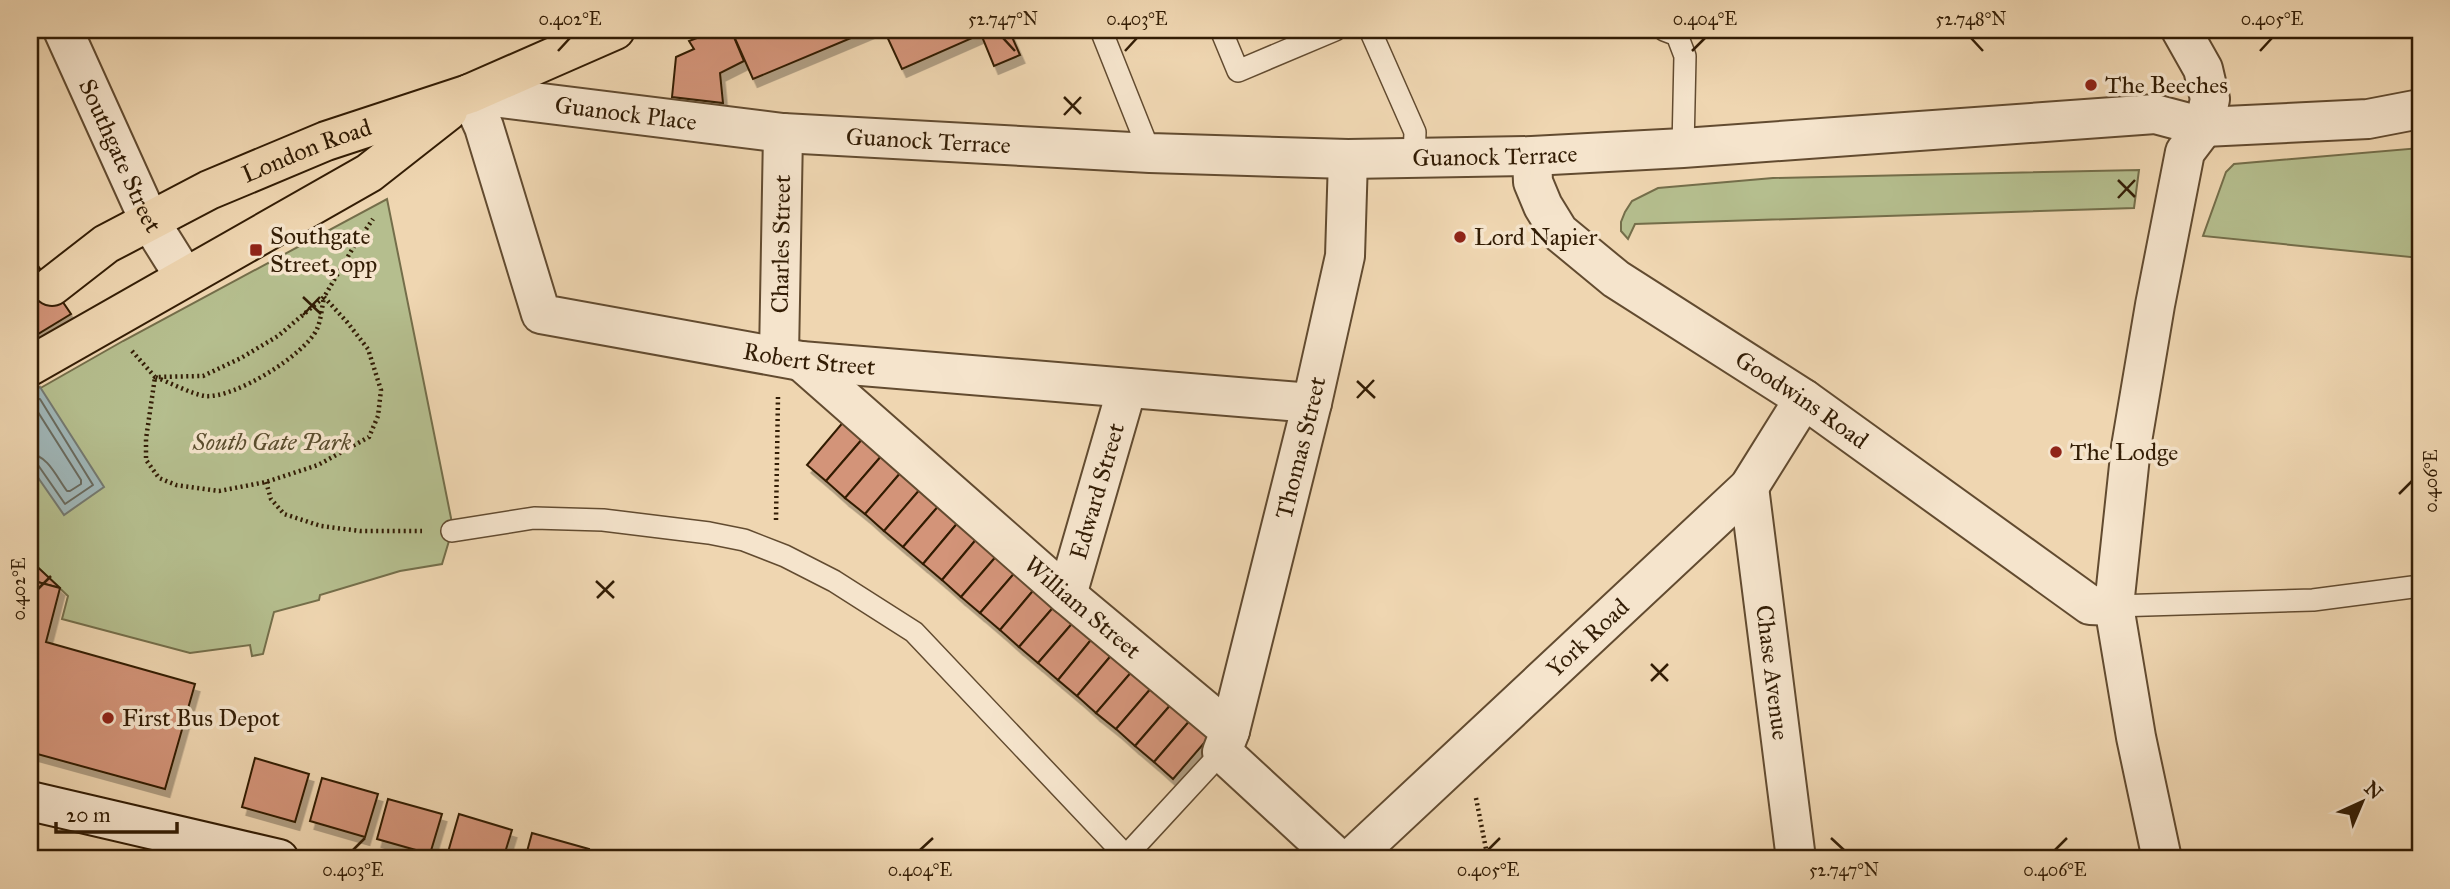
<svg xmlns="http://www.w3.org/2000/svg" width="2450" height="889" font-family="'IM FELL Great Primer',serif">
<style>
.green{fill:#b5be8e;stroke:#746e4a;stroke-width:2}
.water{fill:#9fb6b8;stroke:#747970;stroke-width:2}
.lines{fill:none;stroke-linecap:round;stroke-linejoin:round}
.shore{stroke:#696a5e;stroke-width:2}
.building{fill:#d39479;stroke:#331d05;stroke-width:2;filter:url(#shadow)}
.service-casing{stroke:#624b30;stroke-width:24}
.minor-casing{stroke:#624b30;stroke-width:42}
.secondary-casing{stroke:#331d05;stroke-width:42}
.primary-casing{stroke:#331d05;stroke-width:42}
.path{stroke:#331d05;stroke-width:4.5;stroke-dasharray:2 3.5;stroke-linecap:butt}
.service{stroke:#f5e4cc;stroke-width:21}
.minor{stroke:#f5e4cc;stroke-width:38}
.secondary{stroke:#f5e4cc;stroke-width:38}
.primary{stroke:#efd6b1;stroke-width:38}
.ticks{fill:none;stroke:#331d05;stroke-width:2.5}
.poi-dot{fill:#8f2418;stroke:#f5e4cc;stroke-width:2.5}
.labels{text-anchor:middle;dominant-baseline:central;stroke-width:7;stroke-linejoin:round;paint-order:stroke}
.poi-label{font-size:24px;fill:#331d05;stroke:#f5e4cc;text-anchor:start}
.street-label{font-size:24px;fill:#331d05;stroke:#f5e4cc}
.park-label{font-size:24px;font-style:italic;fill:#5a4d2e;stroke:#f5e4cc}
.neatline{fill:none;stroke:#331d05;stroke-width:2.5}
.ticks-label{font-size:18px;text-anchor:middle;fill:#331d05}
</style>
<defs>
<filter id="shadow"><feDropShadow dx="4.5" dy="8" stdDeviation="0" flood-color="#0004"/></filter>
</defs>
<rect width="100%" height="100%" fill="#efd6b1"/>
<filter id="stains"><feTurbulence type="fractalNoise" baseFrequency=".00286" numOctaves="4"/><feColorMatrix values="0 0 0 0 .2 0 0 0 0 .09 0 0 0 0 .02 0 0 0 .5 -.17"/></filter>
<radialGradient id="worn" r=".72"><stop offset=".6" stop-color="#630" stop-opacity="0"/><stop offset="1" stop-color="#630" stop-opacity=".3"/></radialGradient>
<!-- green -->
<g class="green">
<polygon points="2420,148 2420,258 2203,236 2226,172 2234,164"/>
<polygon points="2139,170 2134,208 1635,224 1628,239 1621,231 1621,222 1625,212 1632,201 1658,188 1773,178"/>
<polygon points="387,199 451,518 452,531 442,564 400,571 320,595 319,600 274,612 263,654 252,656 250,645 190,653 62,619 68,596 30,560 30,394 123,341"/>
</g>
<!-- water -->
<polygon class="water" points="40,387 104,487 64,515 30,466 30,394"/>
<g class="lines">
<!-- shore -->
<g class="shore">
<polyline points="30,399 40,399 93,485 65,504 38,465 30,463"/>
<path d="M30,408l6,1 45,71v4l-11,7h-3c-10,-13 -19,-36 -37,-37"/>
</g>
</g>
<!-- building -->
<g class="building">
<polygon points="718,30 731,30 744,61 720,73 723,103 672,97 676,57 694,49 689,41"/>
<polygon points="744,30 870,30 753,79 733,34"/>
<polygon points="884,30 1009,30 1020,55 994,66 981,34 902,69"/>
<polygon points="32,257 71,314 33,337 30,332 30,258"/>
<polygon points="845,420 864,437 826,481 807,465"/>
<polygon points="864,437 883,454 845,498 826,481"/>
<polygon points="883,454 902,471 865,514 845,498"/>
<polygon points="902,471 922,487 884,531 865,514"/>
<polygon points="922,487 941,503 903,547 884,531"/>
<polygon points="941,503 960,520 923,564 903,547"/>
<polygon points="960,520 979,536 942,580 923,564"/>
<polygon points="979,536 999,553 961,597 942,580"/>
<polygon points="999,553 1018,569 980,613 961,597"/>
<polygon points="30,560 60,588 30,580"/>
<polygon points="1018,569 1037,586 1000,630 980,613"/>
<polygon points="30,580 60,588 46,642 195,684 165,789 30,752"/>
<polygon points="1037,586 1057,603 1019,647 1000,630"/>
<polygon points="1057,603 1076,619 1038,663 1019,647"/>
<polygon points="1076,619 1095,635 1058,680 1038,663"/>
<polygon points="1095,635 1114,652 1077,696 1058,680"/>
<polygon points="1114,652 1134,669 1096,713 1077,696"/>
<polygon points="1134,669 1153,686 1116,729 1096,713"/>
<polygon points="1153,686 1173,702 1135,746 1116,729"/>
<polygon points="1173,702 1192,718 1154,762 1135,746"/>
<polygon points="1192,718 1211,735 1173,779 1154,762"/>
<polygon points="255,758 309,774 295,822 242,807"/>
<polygon points="322,778 378,794 365,837 310,821"/>
<polygon points="388,799 442,814 430,854 377,839"/>
<polygon points="459,814 512,830 503,859 446,859"/>
<polygon points="532,833 589,849 587,859 525,859"/>
<polygon points="611,851 640,859 609,859"/>
</g>
<g class="lines">
<defs>
<g id="service">
<polyline points="1101,30 1150,153"/>
<polyline points="1221,30 1238,71 1335,30"/>
<polyline points="1370,30 1415,132 1414,159"/>
<polyline points="1664,30 1677,35 1685,56 1683,148"/>
<polyline points="452,531 534,518 603,520 709,533 744,540 785,556 834,581 914,632 1126,856 1222,752"/>
<polyline points="2114,606 2313,600 2420,586"/>
</g>
<g id="minor">
<path id="s1" d="M63,30l86,190 35,56"/>
<path id="s2" d="M469,94l314,39 367,20 198,6 184,-3 151,-8 472,-34 49,13 164,-8 52,-10"/>
<path id="s3" d="M469,94l15,33 57,187 260,47 511,42"/>
<path id="s4" d="M1532,156l1,26 10,24 16,26 57,47 188,120 286,206 24,1"/>
<path id="s5" d="M779,356l4,-223"/>
<path id="s6" d="M801,361l266,234 163,136 -8,21 116,107"/>
<path id="s7" d="M1749,487l47,372"/>
<path id="s8" d="M1067,595l60,-207"/>
<path id="s9" d="M1230,731l82,-328 33,-147 3,-97"/>
<path id="s10" d="M1351,859l398,-372 55,-88"/>
<polyline points="2162,859 2136,737 2114,606 2131,447 2155,305 2185,152 2204,127 2210,99 2203,69 2181,30"/>
</g>
<polyline id="secondary" points="30,801 279,859"/>
<g id="primary">
<path id="s11" d="M52,286l54,-42 103,-54 117,-49 143,-47 146,-64"/>
<polyline points="30,366 369,173 448,111"/>
</g>
</defs>
<!-- service casing -->
<use href="#service" class="service-casing"/>
<!-- minor casing -->
<use href="#minor" class="minor-casing"/>
<!-- secondary casing -->
<use href="#secondary" class="secondary-casing"/>
<!-- primary casing -->
<use href="#primary" class="primary-casing"/>
<!-- path -->
<g class="path">
<path d="M324,297l23,25 21,27 13,41 -3,26 -9,21 -51,28 -52,17 -47,9 -43,-6 -17,-7 -13,-18v-21l9,-62c14,5 36,17 50,19 29,3 100,-41 112,-67 4,-9 5,-22 7,-32z"/>
<polyline points="132,351 155,377 203,376 241,358 278,336 324,297 353,248 373,219"/>
<polyline points="266,482 271,499 284,514 321,526 360,531 422,531"/>
<polyline points="776,520 778,396"/>
<polyline points="1476,798 1488,859"/>
</g>
<!-- service -->
<use href="#service" class="service"/>
<!-- minor -->
<use href="#minor" class="minor"/>
<!-- secondary -->
<use href="#secondary" class="secondary"/>
<!-- primary -->
<use href="#primary" class="primary"/>
</g>
<!-- ticks -->
<path class="ticks" d="M1003,38l12,13M1971,38l12,13M558,51l12,-13M1125,51l12,-13M1692,51l13,-13M2260,51l12,-13M1064,97l17,17M1064,115l17,-18M2118,180l17,17M2118,198l17,-18M303,297l18,17M303,315l17,-18M1357,381l18,17M1357,398l17,-18M2399,494l13,-13M596,581l18,17M38,589l13,-13M597,598l17,-17M1651,664l17,17M1651,681l17,-17M1831,838l13,12M353,850l12,-12M920,850l13,-12M1488,850l12,-12M2055,850l12,-12"/>
<!-- markers -->
<g class="poi-dot">
<circle cx="2091" cy="85" r="7"/>
<circle cx="1460" cy="237" r="7"/>
<rect x="249" y="243" width="14" height="14" rx="3.5"/>
<circle cx="2056" cy="452" r="7"/>
<circle cx="108" cy="718" r="7"/>
</g>
<g class="labels">
<!-- poi labels -->
<g class="poi-label">
<text x="2105" y="85">The Beeches</text>
<text x="270" y="236">Southgate<tspan x="270" dy="28">Street, opp</tspan></text>
<text x="1474" y="237">Lord Napier</text>
<text x="2070" y="452">The Lodge</text>
<text x="122" y="718">First Bus Depot</text>
</g>
<!-- street labels -->
<g class="street-label">
<text stroke="none"><textPath href="#s2" startOffset="158">Guanock Place</textPath></text>
<text stroke="none"><textPath href="#s2" startOffset="462">Guanock Terrace</textPath></text>
<text stroke="none"><textPath href="#s11" startOffset="290">London Road</textPath></text>
<text stroke="none"><textPath href="#s1" startOffset="138">Southgate Street</textPath></text>
<text stroke="none"><textPath href="#s2" startOffset="1029">Guanock Terrace</textPath></text>
<text stroke="none"><textPath href="#s5" startOffset="112">Charles Street</textPath></text>
<text stroke="none"><textPath href="#s3" startOffset="504">Robert Street</textPath></text>
<text stroke="none"><textPath href="#s4" startOffset="378">Goodwins Road</textPath></text>
<text stroke="none"><textPath href="#s9" startOffset="292">Thomas Street</textPath></text>
<text stroke="none"><textPath href="#s8" startOffset="108">Edward Street</textPath></text>
<text stroke="none"><textPath href="#s6" startOffset="374">William Street</textPath></text>
<text stroke="none"><textPath href="#s10" startOffset="324">York Road</textPath></text>
<text stroke="none"><textPath href="#s7" startOffset="187">Chase Avenue</textPath></text>
</g>
<!-- park labels -->
<g class="park-label">
<text x="272" y="442">South Gate Park</text>
</g>
</g>
<!-- margin -->
<rect width="2450" height="889" fill="none" stroke="#efd6b1" stroke-width="77"/>
<!-- north arrow -->
<g transform="translate(2362 802) rotate(44)" stroke="#f5e4cc" stroke-width="5" paint-order="stroke">
<path d="M0-5L12 26L0 18L-12 26Z" fill="#331d05"/>
<text y="-10" font-size="19" font-weight="bold" text-anchor="middle" fill="#331d05">N</text>
</g>
<!-- scale -->
<path d="M56 822v10h121v-10" fill="none" stroke="#331d05" stroke-width="3.5"/>
<text x="66" y="822" font-size="21" fill="#331d05" stroke="#f5e4cc" stroke-width="5" paint-order="stroke">20 m</text>
<rect x="38" y="38" width="2374" height="812" class="neatline"/>
<g class="ticks-label">
<text x="570" y="25">0.402°E</text>
<text x="1003" y="25">52.747°N</text>
<text x="1137" y="25">0.403°E</text>
<text x="1705" y="25">0.404°E</text>
<text x="1971" y="25">52.748°N</text>
<text x="2272" y="25">0.405°E</text>
<text transform="translate(2431 481) rotate(-90)" y="6">0.406°E</text>
<text transform="translate(19 589) rotate(-90)" y="6">0.402°E</text>
<text x="353" y="876">0.403°E</text>
<text x="920" y="876">0.404°E</text>
<text x="1488" y="876">0.405°E</text>
<text x="1844" y="876">52.747°N</text>
<text x="2055" y="876">0.406°E</text>
</g>
<rect width="100%" height="100%" filter="url(#stains)"/>
<rect width="100%" height="100%" fill="url(#worn)"/>
</svg>
